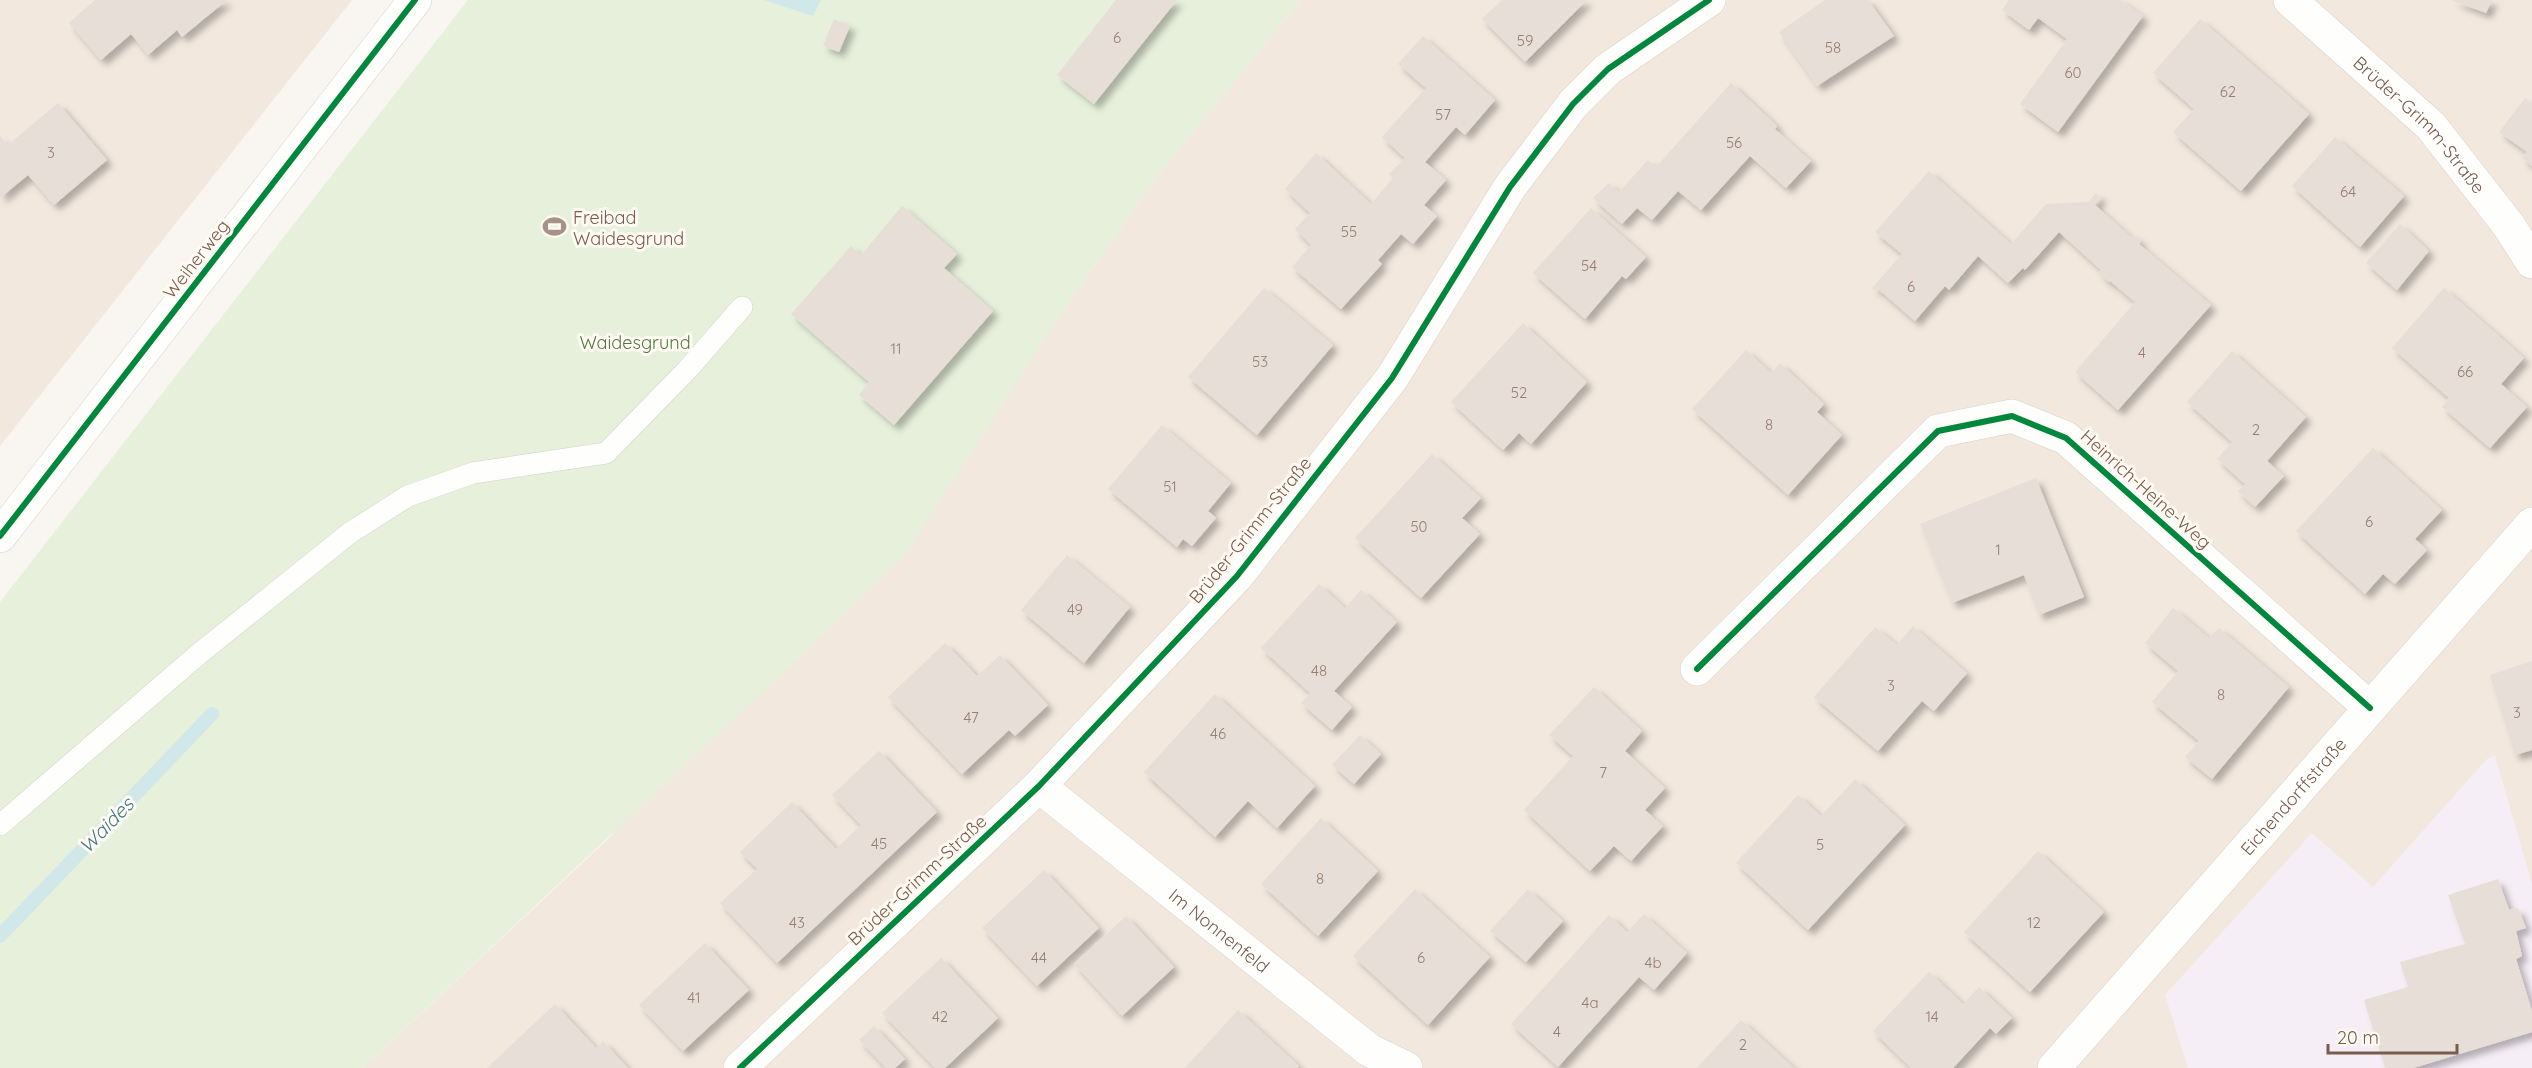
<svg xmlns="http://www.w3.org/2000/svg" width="2532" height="1068" font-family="Quicksand,sans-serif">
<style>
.residential{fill:#f2e8de}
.education{fill:#f6eef6}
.green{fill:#e7f0db}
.water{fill:#d0e8ea}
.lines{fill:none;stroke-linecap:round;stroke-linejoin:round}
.stream{stroke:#d0e8ea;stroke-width:14}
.building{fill:#e6ded7;filter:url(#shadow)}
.service-casing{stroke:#d7d1cb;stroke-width:22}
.minor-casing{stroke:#d7d1cb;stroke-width:34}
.secondary-casing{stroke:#d9d2cb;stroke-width:34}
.service{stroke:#fefefd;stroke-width:21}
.minor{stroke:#fefefd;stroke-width:33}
.secondary{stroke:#fefefd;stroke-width:33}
.cycleway-casing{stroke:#fffaf3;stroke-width:10}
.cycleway{stroke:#00873e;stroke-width:6}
.labels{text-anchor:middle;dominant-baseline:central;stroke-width:6;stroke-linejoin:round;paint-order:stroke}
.number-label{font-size:15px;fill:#977e72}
.street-label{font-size:18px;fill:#7a5c4d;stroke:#fffaf3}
.poi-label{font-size:18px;fill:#7a5c4d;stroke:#fffaf3;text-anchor:start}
.park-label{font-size:18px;fill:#537a41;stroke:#fffaf3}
.water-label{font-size:20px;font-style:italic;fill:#437c86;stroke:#fffaf3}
</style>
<defs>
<filter id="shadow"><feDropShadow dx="5.5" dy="5.5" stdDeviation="3" flood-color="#0004"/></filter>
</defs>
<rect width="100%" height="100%" fill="#f9f5f0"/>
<!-- residential -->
<g class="residential">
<polygon points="0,0 352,0 0,446"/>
<polygon points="1301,0 2532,0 2532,1068 363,1068 608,839 1061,314 1158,175"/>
</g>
<!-- education -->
<polygon class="education" points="2495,756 2532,884 2532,1068 2188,1068 2165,995 2312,833 2373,887 2487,759"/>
<!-- green -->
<polygon class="green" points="468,0 1301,0 1158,175 1061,314 905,555 804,653 363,1068 0,1068 0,602"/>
<!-- water -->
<polygon class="water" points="764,0 821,0 813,16"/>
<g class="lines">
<!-- stream -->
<polyline class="stream" points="0,936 212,714"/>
</g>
<!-- building -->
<g class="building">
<polygon points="95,0 227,0 182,37 177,30 148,55 131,34 101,60 69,23"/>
<polygon points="1116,0 1177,0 1094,104 1057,75"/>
<polygon points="1502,0 1587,0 1525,62 1482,19"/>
<polygon points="1825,0 1868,0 1894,36 1817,86 1779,32"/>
<polygon points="2009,0 2121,0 2143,16 2058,132 2020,104 2067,39 2038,18 2029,30 2002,10"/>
<polygon points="2451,0 2492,0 2486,13"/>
<polygon points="834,19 850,26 839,52 823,46"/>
<polygon points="2200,19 2309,114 2241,191 2173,132 2194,109 2153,73"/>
<polygon points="1423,36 1495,100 1465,135 1456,127 1425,162 1446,180 1424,205 1437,216 1413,244 1401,234 1378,260 1382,264 1341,309 1292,267 1311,245 1295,229 1310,213 1285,189 1316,153 1371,204 1393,178 1389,174 1405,158 1382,137 1426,88 1398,64"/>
<polygon points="1731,83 1777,126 1775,129 1811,161 1786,188 1750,156 1701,210 1678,191 1652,220 1637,208 1622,224 1593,198 1609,183 1619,192 1648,160 1656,167"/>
<polygon points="2525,98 2532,103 2532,166 2522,158 2527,152 2499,132"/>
<polygon points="58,103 107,160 54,205 28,175 0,198 0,136 8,145"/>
<polygon points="2335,137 2404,196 2360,247 2292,186"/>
<polygon points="1929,171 2011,244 2046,204 2088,202 2096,193 2101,198 2095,205 2131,237 2133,235 2141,241 2139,244 2211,305 2118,410 2075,372 2135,302 2110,281 2109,282 2099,273 2101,270 2059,232 2025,270 2023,268 2008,283 1978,256 1949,290 1945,286 1915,321 1877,288 1875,290 1872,288 1902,254 1875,232"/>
<polygon points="902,206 957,254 944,268 993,311 894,425 859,395 869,382 791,314 851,246 861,255"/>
<polygon points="1591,208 1646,257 1626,279 1622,276 1585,319 1533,273"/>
<polygon points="2400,224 2429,251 2397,290 2366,263"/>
<polygon points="1264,288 1333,345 1257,435 1188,377"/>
<polygon points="2444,288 2524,358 2501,384 2527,407 2490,448 2442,407 2449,398 2392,348"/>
<polygon points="1523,323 1587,382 1531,444 1519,433 1503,450 1451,402"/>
<polygon points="1746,350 1771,373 1780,363 1824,404 1817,412 1842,435 1788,495 1692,409"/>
<polygon points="2232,351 2306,417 2267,461 2284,476 2255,507 2238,491 2245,484 2217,459 2232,442 2187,402"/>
<polygon points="1162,425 1231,483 1208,511 1216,518 1192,546 1183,539 1177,547 1108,489"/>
<polygon points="2373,448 2442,510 2415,539 2427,550 2395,584 2383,574 2365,594 2296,531"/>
<polygon points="1432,454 1481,498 1462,518 1480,534 1421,598 1355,538"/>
<polygon points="2036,478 2084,597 2039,615 2024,575 1952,603 1920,524"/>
<polygon points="1067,555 1130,607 1084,663 1021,610"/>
<polygon points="1319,584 1345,608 1361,590 1397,622 1334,691 1352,707 1332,730 1301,703 1310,693 1261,648"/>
<polygon points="2173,608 2209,638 2219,628 2289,687 2212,779 2185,757 2199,741 2152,702 2178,671 2145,643"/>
<polygon points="1913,626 1967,673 1934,711 1922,701 1878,751 1814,697 1875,627 1897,645"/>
<polygon points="945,643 977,676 1000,655 1048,705 1015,736 1009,730 962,774 888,697"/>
<polygon points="2532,661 2532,750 2515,755 2490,675"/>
<polygon points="1594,687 1642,731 1625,751 1665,788 1645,810 1663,826 1631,861 1614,846 1590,871 1524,810 1573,756 1549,735"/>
<polygon points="1215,694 1315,786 1277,828 1248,801 1215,837 1144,772"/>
<polygon points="1360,735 1381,754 1354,784 1332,765"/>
<polygon points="879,751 937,812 777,963 720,903 757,869 740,852 792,802 836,849 861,825 832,795"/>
<polygon points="1855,779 1905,825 1808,930 1736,863 1798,795 1821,816"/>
<polygon points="1321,818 1378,871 1318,936 1261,884"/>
<polygon points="2038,851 2104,912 2030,992 1964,932"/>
<polygon points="1044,870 1099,928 1037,986 982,928"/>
<polygon points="2498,879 2509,910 2518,908 2526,928 2516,931 2522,956 2516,959 2532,1011 2532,1032 2413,1068 2385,1068 2364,1000 2408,987 2400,962 2465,944 2448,895"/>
<polygon points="1415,889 1490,957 1428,1025 1353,956"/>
<polygon points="1528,889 1563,921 1526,962 1490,931"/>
<polygon points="1644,914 1687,953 1654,990 1639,977 1558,1067 1511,1024 1609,915 1627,932"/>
<polygon points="1126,916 1174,967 1122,1016 1074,964"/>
<polygon points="705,943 749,990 683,1051 639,1005"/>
<polygon points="941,958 998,1018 945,1068 935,1068 882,1013"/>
<polygon points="1929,972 1963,1004 1979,987 2012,1018 1996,1034 1990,1028 1953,1068 1911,1068 1873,1031"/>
<polygon points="555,1004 596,1048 603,1041 628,1068 487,1068"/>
<polygon points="1238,1010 1299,1066 1297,1068 1185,1068"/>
<polygon points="1741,1020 1794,1068 1697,1068"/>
<polygon points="874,1026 905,1059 895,1068 886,1068 859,1040"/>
</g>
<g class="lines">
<defs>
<polyline id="service" points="0,825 200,653 351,532 408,496 473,473 606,453 688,369 742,307"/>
<g id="minor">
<path id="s1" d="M2290,0l141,126 78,100 23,36"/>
<polyline points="1697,669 1938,431 2012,416 2066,438 2370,708"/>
<path id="s2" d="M1039,786l330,264 37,18"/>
<polyline points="740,1068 1039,786 1237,576 1392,378 1510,187 1573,104 1608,69 1709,0"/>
<path id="s3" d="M2054,1068l478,-544"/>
</g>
<polyline id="secondary" points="0,536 415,0"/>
</defs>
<!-- service casing -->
<use href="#service" class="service-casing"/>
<!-- minor casing -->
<use href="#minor" class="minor-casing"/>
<!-- secondary casing -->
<use href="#secondary" class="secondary-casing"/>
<!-- service -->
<use href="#service" class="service"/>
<!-- minor -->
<use href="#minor" class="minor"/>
<!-- secondary -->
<use href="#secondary" class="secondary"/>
<defs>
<g id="cycleway">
<polyline points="0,536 415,0"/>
<polyline points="1697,669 1938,431 2012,416 2066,438 2370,708"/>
<polyline points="740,1068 1039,786 1237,576 1392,378 1510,187 1573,104 1608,69 1709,0"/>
</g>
</defs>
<!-- cycleway casing -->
<use href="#cycleway" class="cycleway-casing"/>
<!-- cycleway -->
<use href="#cycleway" class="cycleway"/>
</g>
<!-- icons -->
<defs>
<symbol id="stadium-bare" viewBox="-9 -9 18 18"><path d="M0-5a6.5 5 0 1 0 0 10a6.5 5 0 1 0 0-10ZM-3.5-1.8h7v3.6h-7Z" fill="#a69286" stroke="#fffaf3" stroke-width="2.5" paint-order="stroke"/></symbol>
</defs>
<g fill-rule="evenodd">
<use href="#stadium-bare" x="538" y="210" width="33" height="33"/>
</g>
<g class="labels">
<!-- number labels -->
<g class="number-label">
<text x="1117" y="37">6</text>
<text x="1525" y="40">59</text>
<text x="1833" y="47">58</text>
<text x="2073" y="72">60</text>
<text x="2228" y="91">62</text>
<text x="1443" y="114">57</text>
<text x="1734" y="142">56</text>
<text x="51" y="152">3</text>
<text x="2348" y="191">64</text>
<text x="1349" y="231">55</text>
<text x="1589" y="265">54</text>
<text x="1911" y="286">6</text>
<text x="896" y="348">11</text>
<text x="2142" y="352">4</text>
<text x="1260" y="361">53</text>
<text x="2465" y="371">66</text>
<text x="1519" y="392">52</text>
<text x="1769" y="424">8</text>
<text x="2256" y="429">2</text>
<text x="1170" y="486">51</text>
<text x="2369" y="521">6</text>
<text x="1419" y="526">50</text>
<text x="1998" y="549">1</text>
<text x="1075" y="609">49</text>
<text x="1319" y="670">48</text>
<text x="1891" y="685">3</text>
<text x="2221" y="694">8</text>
<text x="2517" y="712">3</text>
<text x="971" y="717">47</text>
<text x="1218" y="733">46</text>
<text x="1603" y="772">7</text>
<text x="879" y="843">45</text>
<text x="1820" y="844">5</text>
<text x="1320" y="878">8</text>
<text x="797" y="922">43</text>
<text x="2034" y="922">12</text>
<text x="1039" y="957">44</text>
<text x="1421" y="957">6</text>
<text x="1653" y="962">4b</text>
<text x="694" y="997">41</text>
<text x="1590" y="1002">4a</text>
<text x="940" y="1016">42</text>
<text x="1932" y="1016">14</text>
<text x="1557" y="1031">4</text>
<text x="1743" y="1044">2</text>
</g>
<!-- street labels -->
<g class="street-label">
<text stroke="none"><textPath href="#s1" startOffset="180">Brüder-Grimm-Straße</textPath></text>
<text transform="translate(196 259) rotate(-52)">Weiherweg</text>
<text transform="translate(2146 489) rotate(42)">Heinrich-Heine-Weg</text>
<text transform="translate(1250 530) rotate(-51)">Brüder-Grimm-Straße</text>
<text stroke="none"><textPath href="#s3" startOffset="362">Eichendorffstraße</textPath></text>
<text transform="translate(917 880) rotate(-43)">Brüder-Grimm-Straße</text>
<text stroke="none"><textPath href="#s2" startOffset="231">Im Nonnenfeld</textPath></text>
</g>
<!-- poi labels -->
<g class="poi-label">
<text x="573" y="217">Freibad<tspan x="573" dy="21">Waidesgrund</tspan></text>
</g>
<!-- park labels -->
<g class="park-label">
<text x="635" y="342">Waidesgrund</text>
</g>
<!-- water labels -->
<g class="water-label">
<text transform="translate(106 825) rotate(-46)">Waides</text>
</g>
</g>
<!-- scale -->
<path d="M2328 1044v9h129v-9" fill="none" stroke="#7a5c4d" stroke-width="3"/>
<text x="2337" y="1044" font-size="18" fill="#7a5c4d" stroke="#fffaf3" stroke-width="4.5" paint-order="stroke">20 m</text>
</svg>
